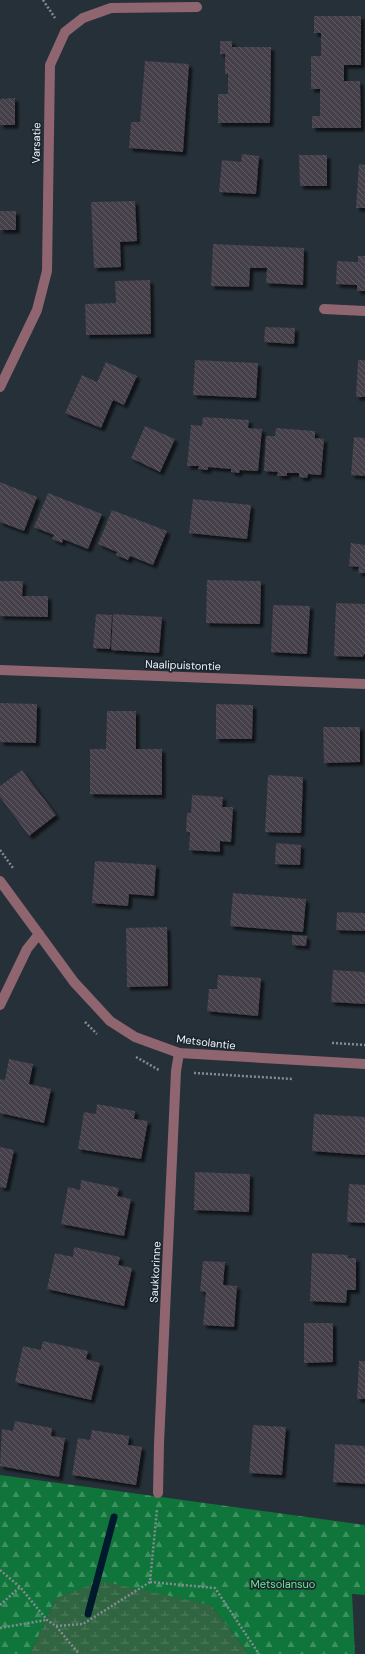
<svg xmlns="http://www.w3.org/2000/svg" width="365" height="1654" font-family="'DM Sans',sans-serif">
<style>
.forest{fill:url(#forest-firs)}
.wetland{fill:url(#wetland-marsh)}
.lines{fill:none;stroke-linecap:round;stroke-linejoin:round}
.stream{stroke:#00192c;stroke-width:7}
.building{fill:url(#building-back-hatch);filter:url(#shadow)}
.path{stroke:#848c93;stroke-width:2.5;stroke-dasharray:2 2;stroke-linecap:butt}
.minor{stroke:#8f656f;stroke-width:10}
.labels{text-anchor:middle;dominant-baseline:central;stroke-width:3.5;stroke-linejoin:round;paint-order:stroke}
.street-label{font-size:11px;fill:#ecf2f8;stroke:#1c262e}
.park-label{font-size:11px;fill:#6ee290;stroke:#1c262e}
</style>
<defs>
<pattern id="forest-firs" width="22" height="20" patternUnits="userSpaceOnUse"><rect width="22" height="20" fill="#10753a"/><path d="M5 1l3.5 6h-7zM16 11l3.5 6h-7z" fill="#3f9061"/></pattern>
<pattern id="wetland-marsh" width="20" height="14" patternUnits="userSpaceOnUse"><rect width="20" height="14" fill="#316440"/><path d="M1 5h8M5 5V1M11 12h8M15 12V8" fill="none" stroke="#4f7b5c"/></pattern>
<pattern id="building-back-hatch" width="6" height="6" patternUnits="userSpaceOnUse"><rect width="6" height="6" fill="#443f4a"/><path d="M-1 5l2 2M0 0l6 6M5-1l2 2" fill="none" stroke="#5f5b65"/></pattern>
<filter id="shadow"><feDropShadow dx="3.5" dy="3.5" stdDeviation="1" flood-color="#0009"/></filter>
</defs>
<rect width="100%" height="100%" fill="#263038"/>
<!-- forest -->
<polygon class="forest" points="0,1475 365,1525 365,1595 352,1594 355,1654 249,1654 211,1605 56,1598 30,1654 0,1654"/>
<!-- wetland -->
<polygon class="wetland" points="101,1581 211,1605 249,1654 30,1654 56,1598"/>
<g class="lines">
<!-- stream -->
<polyline class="stream" points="88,1614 114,1517"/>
</g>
<!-- building -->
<g class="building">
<polygon points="314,16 361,16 361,65 344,65 344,81 360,81 361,128 312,128 312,116 320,116 320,89 311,89 311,56 321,56 321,33 314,33"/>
<polygon points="220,41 232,41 232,47 271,47 270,123 218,123 218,94 228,94 228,74 225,74 225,54 220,54"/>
<polygon points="145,61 189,64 183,152 129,148 131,122 140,122"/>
<polygon points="15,98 15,125 0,125 0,99"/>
<polygon points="242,154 259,156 256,194 219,192 222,160 241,162"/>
<polygon points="299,155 327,155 327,186 300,186"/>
<polygon points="359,164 365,165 365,208 356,208"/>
<polygon points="135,201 137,241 120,242 121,267 94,268 91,202"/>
<rect x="0" y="211" width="16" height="19"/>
<polygon points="213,244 304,248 303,285 266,283 267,268 250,268 249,287 211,286"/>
<polygon points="358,256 365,256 365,291 357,291 357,285 336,284 337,261 358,262"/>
<polygon points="150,280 151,334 86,335 85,304 116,303 115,281"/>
<polygon points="265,327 295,328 294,344 264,342"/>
<polygon points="195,360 258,363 256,398 193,395"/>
<polygon points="358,360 365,360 365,397 356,397"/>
<polygon points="106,362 137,376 124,405 113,400 101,428 65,413 82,375 97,382"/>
<polygon points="203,417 249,420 248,428 262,429 258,471 240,470 239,473 231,472 231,469 208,467 208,470 198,469 199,466 187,466 191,425 202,426"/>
<polygon points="145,426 175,439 160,472 131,458"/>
<polygon points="276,428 315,431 315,438 324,439 321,475 308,474 307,478 299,477 299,473 287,473 287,476 277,476 278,472 264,471 266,436 275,436"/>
<polygon points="354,437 365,438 365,476 351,475"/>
<polygon points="0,482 37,497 24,531 0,522"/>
<polygon points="48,493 102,514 88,549 63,539 62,543 52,539 54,535 34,527"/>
<polygon points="193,499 251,505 247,539 189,533"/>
<polygon points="112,510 167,531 153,565 130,556 128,560 116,555 117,552 98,544"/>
<polygon points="351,543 365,545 365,573 358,573 359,567 349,566"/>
<polygon points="207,580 261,581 260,624 206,623"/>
<polygon points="0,581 23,581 22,596 48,596 48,617 0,616"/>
<polygon points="336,603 365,604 365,654 362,657 334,656"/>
<polygon points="273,605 310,606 307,654 271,652"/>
<polygon points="96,614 112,615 110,649 93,648"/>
<polygon points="113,614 162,617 159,653 111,650"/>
<polygon points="0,703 37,704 36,743 0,742"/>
<polygon points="216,704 253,705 252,739 216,739"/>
<polygon points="107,711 136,711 136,749 162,749 162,795 90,794 90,749 106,749"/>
<polygon points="323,727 360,727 360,762 324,763"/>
<polygon points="22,770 56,815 29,836 0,797 0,786"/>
<polygon points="268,775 303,777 301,833 265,832"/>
<polygon points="192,795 223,797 222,807 233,807 231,842 220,841 220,852 189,850 190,832 186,832 187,813 191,813"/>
<polygon points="276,843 301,845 300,865 275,864"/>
<polygon points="95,861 156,865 154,896 129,894 128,906 92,903"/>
<polygon points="233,893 306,899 303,932 230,926"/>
<polygon points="337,912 365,913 365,931 336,930"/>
<polygon points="167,927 168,986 127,987 126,928"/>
<polygon points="292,935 307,936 306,946 292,945"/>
<polygon points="333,970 365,972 365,1004 331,1002"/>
<polygon points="218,975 261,978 258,1016 207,1011 209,989 217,989"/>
<polygon points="9,1059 33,1064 29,1084 51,1089 44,1123 0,1113 0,1079 5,1080"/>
<polygon points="97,1104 135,1111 134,1119 148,1121 141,1159 78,1149 84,1112 96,1114"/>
<polygon points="314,1114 365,1117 365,1155 312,1151"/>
<polygon points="0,1147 14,1150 6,1188 0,1187"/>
<polygon points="195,1172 250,1174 249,1212 194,1210"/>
<polygon points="81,1180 119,1188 117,1196 131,1199 124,1236 61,1224 68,1187 80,1190"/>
<polygon points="349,1184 365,1185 365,1223 347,1222"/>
<polygon points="74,1247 120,1257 118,1265 132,1268 124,1306 47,1289 55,1253 73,1257"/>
<polygon points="312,1253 348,1255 348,1258 356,1258 356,1290 347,1290 346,1303 310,1301"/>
<polygon points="203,1261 225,1262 223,1285 237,1286 234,1327 203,1325 206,1292 200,1291"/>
<polygon points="304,1323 333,1323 333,1362 304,1363"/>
<polygon points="43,1341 88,1351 86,1359 100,1363 91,1400 15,1382 23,1346 41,1350"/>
<polygon points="359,1361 365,1361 365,1399 357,1399"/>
<polygon points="15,1421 52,1428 51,1436 65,1438 59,1477 0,1466 2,1429 13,1431"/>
<polygon points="253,1425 286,1427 282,1475 249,1473"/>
<polygon points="92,1430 129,1436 128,1445 142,1447 136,1485 72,1475 78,1438 90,1440"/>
<polygon points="335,1444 365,1446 365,1484 333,1482"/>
</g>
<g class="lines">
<!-- path -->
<g class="path">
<polyline points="43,0 55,18"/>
<polyline points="0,850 13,868"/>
<polyline points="85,1022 97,1034"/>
<polyline points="332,1043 365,1045"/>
<polyline points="136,1057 159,1070"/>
<polyline points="194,1073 293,1079"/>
<polyline points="0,1570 20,1587 47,1620 56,1626 79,1654"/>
<polyline points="150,1582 215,1588 259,1654"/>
<polyline points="0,1605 20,1587"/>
<polyline points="56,1626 83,1624 150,1582 157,1509"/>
<polyline points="0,1628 46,1620"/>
</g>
<!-- minor -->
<g class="minor">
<polyline points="324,309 365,311"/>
<polyline points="0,387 37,310 47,271 50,65 65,32 83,18 111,8 197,7"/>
<polyline points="0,670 365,684"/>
<polyline points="0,881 74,982 110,1021 135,1037 179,1053 365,1064"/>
<polyline points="0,1005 27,949 39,934"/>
<polyline points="158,1493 159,1444 176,1071 179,1053"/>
</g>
</g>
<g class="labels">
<!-- street labels -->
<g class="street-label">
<text transform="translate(36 143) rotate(-89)">Varsatie</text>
<text transform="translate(183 665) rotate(2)">Naalipuistontie</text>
<text transform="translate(206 1042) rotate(7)">Metsolantie</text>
<text transform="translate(155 1272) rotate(-87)">Saukkorinne</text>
</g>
<!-- park labels -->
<g class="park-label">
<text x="283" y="1584">Metsolansuo</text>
</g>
</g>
</svg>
